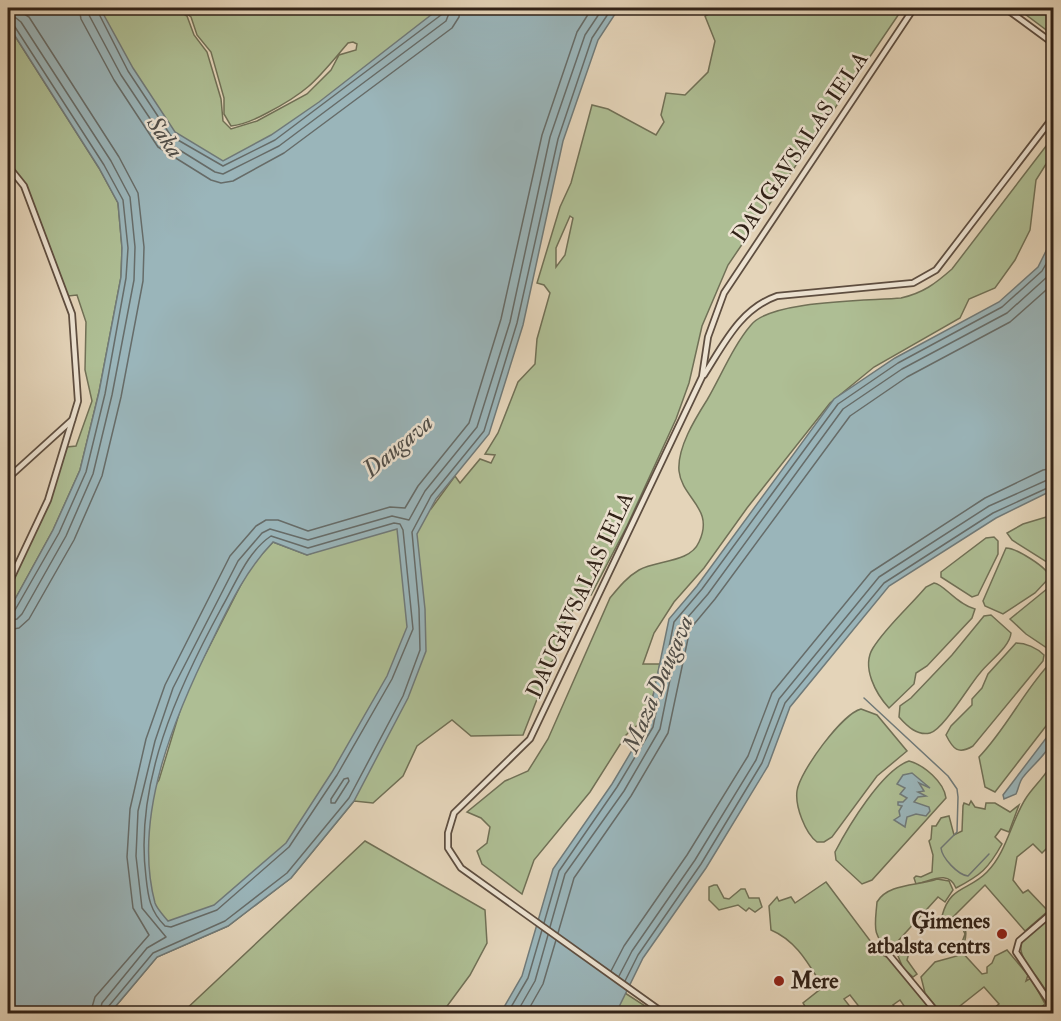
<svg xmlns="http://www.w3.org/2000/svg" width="1061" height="1021" font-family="'IM FELL Double Pica',serif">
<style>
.green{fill:#aebe94;stroke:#707056;stroke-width:1.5;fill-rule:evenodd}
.water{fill:#9ab5ba;stroke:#707a79;stroke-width:1.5;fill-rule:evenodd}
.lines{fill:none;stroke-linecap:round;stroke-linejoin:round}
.shore{stroke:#666c69;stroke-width:1.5}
.stream{stroke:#707a79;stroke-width:1.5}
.street-casing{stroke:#5e4e40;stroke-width:8}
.highway-casing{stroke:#312218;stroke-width:11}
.street{stroke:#ede3d2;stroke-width:4.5}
.highway{stroke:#e4d4b9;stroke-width:8}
.poi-dot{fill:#8f2418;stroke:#ede3d2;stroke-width:2}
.labels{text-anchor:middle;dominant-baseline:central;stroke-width:5;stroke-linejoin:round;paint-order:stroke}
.street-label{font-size:22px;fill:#312218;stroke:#ede3d2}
.poi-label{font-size:22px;font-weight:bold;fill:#312218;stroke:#ede3d2;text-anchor:end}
.water-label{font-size:24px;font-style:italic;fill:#504e49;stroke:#ede3d2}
</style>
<rect width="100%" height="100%" fill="#e4d4b9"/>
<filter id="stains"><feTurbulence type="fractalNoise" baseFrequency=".00333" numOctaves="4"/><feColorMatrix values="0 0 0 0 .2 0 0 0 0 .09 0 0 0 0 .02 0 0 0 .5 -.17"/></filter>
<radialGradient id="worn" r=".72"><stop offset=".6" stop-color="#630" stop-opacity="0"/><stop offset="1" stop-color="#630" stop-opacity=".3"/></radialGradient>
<!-- green -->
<g class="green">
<path d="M73,8h101l13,8 7,19 13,17 14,47 2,22 8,8 26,-8 50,-27 24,-24 8,-15 17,-5 1,-6 -4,-2 -5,1c-31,36 -37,47 -81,70 -11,6 -24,12 -36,13l-7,-12v-16l-13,-46 -14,-17 -6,-18 -12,-9h324l-248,226z"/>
<path d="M709,8h194l-175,257 -26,61 -13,57 -13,36 -49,107 -36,69 -10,3 -23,35 -2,24 -18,19 3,13 -18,46 -52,1 -19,-16 -35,26 -14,30 -30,27 -19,-2 -63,77 -63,48 -71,31 -47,56 -102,1 151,-234 26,-86 65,-127 23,-25 34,13 124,-46 24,-33 5,7 20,-24 11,4 4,-8 -10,-1 13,-21 20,-51 17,-18 2,-25 13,-46 -6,-8 -7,-2 23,-76 11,-24 21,-78 16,4 48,26 8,-13 -3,-7 5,-22 19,2 23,-23 7,-31 -10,-25 6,-3zM570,216l3,2 -8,37 -9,12v-19z"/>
<polygon points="1017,8 1053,8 1053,35"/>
<polygon points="8,25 99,168 118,203 122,248 121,277 99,392 80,470 53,530 8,612 8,591 50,501 67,447 76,446 92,401 85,370 86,322 77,295 68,296 34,205 8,162"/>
<path d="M1053,137v16l-17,27 -6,50 -15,30 -20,28 -26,11 -9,19 -86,49 -44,36 -83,105 -43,60 -30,34 -20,31 -11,31h17l-11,51 -23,20 -36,57 -56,68 -12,34 -40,-30 -5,-13 10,-8 3,-16 -9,-9 -14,-6 38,-31 23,-10 20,-32 62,-141c9,-11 17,-21 29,-28 18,-10 51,-7 60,-28 16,-34 -17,-43 -20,-71 -2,-23 16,-52 28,-71 14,-24 26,-54 44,-75 20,-25 116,-24 150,-27 22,-5 34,-14 51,-29z"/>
<polygon points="1053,515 1054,515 1053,566 1012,540 1007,533 1023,524"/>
<polygon points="994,537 998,541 998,554 978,595 972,597 941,577 941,572 986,538"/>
<path d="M1006,548c10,0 41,19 44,29l-15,16 -32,21 -18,-8 -2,-5z"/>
<path d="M934,583c10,1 22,21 41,26l-3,9 -45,48 -11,7 -2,11 -25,24c-13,-14 -28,-41 -16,-60 13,-21 37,-42 53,-61z"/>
<polygon points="1053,584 1053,648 1050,650 1026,634 1010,619"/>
<path d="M991,615l20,18c-1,14 -23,29 -31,40 -10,11 -37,57 -50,60 -13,3 -23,-7 -31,-16l1,-11 11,-8 41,-43 32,-39z"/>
<path d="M1016,643c10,0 21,5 28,12l-1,6 -70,85c-15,9 -20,3 -27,-11l5,-9 21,-21v-6l10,-11 6,-14z"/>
<path d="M1052,661l1,56 -58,75 -10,-5 -6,-30c28,-29 45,-67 73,-96z"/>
<path d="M861,709l16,6 30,36 -30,25 -45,61 -8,5h-7c-12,-9 -22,-36 -20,-51 3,-20 45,-77 64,-82z"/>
<path d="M1053,756v86l-11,11 -9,-9 -16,13 -4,23 10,13 5,-3 20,21 -23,20 -40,-46 -32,32c16,7 15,19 8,34l21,23 5,-1v-6l5,-4 3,-7 12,-6 21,25 -2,6 5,-3 14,26 -11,9h-46l11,-9 -15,-17 -33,26h-10l-16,-20 -4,-16 14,-15 22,-6 8,-22 -5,-11 -15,-2 -3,-5c8,-31 27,-25 45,-44 20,-20 24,-51 39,-74 8,-13 26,-27 27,-42z"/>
<path d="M909,761c15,4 35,21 37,37l-74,82 -10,4 -26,-24 -1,-8c13,-25 47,-82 74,-91z"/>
<path d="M971,801l4,6 10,2 1,-6h9l15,9 9,-7 -10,27 -8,-3 -6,8 7,7c-14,25 -21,31 -46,44 -8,-19 -26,-6 -40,-4l-2,-6 2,-2 5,1 11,-5 1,-17 -4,-14 2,-2 1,-13h4l5,-8 8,-2 5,19 8,-4 1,-25 1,-3 5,2z"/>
<polygon points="365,841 485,910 487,943 470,975 442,1013 182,1013"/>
<path d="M937,879l12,2 4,9 -8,12 -7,-5 -40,44 11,12 -2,7 10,14 -4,3 -10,-9 -5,-12 3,-2 -4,-5 -6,4c-20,-19 -16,-26 -14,-51 11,-19 42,-16 60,-23z"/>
<path d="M826,882l54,72 11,5 39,50v4h-21l-9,-13 -7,5 6,8h-35l-14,-18 -6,4 11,14h-46l-6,-10 20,-16c-14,-22 -26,-46 -52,-57l-2,-24 8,-9 2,4 12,-4 4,6z"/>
<polygon points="714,885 717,885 724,898 729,899 741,889 745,889 749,898 759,898 762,907 755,912 749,908 746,911 738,905 719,910 709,900 709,887"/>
<path d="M1053,912l1,85 -2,1c-6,-6 -11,-16 -17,-23 -29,-35 -9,-38 18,-63z"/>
<polygon points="625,993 656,1013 601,1014 604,1005"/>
</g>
<!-- water -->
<g class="water">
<path d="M8,8h92l33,60 42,64 48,29 48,-26 48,-33 121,-94h179l-21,32 -35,101 -40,184 -34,109 -53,65 -19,35 8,75 1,42 -18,47 -54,103 -63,77 -63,48 -71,31 -47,56h-102v-401l45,-82 27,-60 19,-78 22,-115 1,-29 -4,-45 -19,-35 -91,-143zM397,529l10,98 -20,49 -55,96 -46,71 -72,62 -46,16c-4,-5 -11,-12 -13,-18 -23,-87 20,-188 58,-264 17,-35 33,-69 60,-97l34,13z"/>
<polygon points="1053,237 1053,490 996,518 889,586 790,707 768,766 706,868 643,958 616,1013 500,1014 522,976 553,869 612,784 647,725 669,619 697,586 834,399 895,358 999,302 1038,267"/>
<path d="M1053,729c1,21 -17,32 -29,47 -5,5 -5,12 -8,18l-12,5 -1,-4z"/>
<polygon points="912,773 930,788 919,783 924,791 918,792 926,796 918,797 914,802 929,807 930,811 926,816 916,814 907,817 905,827 894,820 900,816 899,811 902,806 898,805 898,802 903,802 907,798 900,794 905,788 897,784 903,775"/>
</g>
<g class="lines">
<!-- shore -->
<g class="shore">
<polyline points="79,8 81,19 114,80 158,147 211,180 221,183 233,181 284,153 452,28 459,17 460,8"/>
<polyline points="88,8 89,15 121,75 165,141 215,172 223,174 279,146 446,21 451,8"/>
<polyline points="96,8 128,71 171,136 223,166 275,140 441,15 444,8"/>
<polyline points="8,16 16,18 21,22 111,161 130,197 135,247 134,280 112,395 93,474 66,536 22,614 17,619 8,621"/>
<polyline points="8,23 15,27 104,165 123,200 128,248 126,278 105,394 86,472 59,533 15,610 8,614"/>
<path d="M394,523l6,1 3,6 10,99 -21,50 -55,96 -48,72 -72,63 -46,17 -6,-1c-15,-15 -17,-29 -19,-49 -12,-94 32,-189 76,-270 14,-24 25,-55 49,-71l37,12z"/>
<polyline points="8,630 19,628 29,619 74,540 102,476 121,397 143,281 144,247 138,193 119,157 29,17 15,8"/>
<polygon points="348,778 349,781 335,803 331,803 331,799 344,779"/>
<polyline points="544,923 559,871 617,787 653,727 674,622 702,589 838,404 898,363 1002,307 1042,271 1054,250"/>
<polyline points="550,927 565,874 624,791 660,729 681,625 708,594 843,409 902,369 1007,313 1047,277 1054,266"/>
<polyline points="558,933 574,878 631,796 668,733 690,629 715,599 850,416 907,377 1010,322 1054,283"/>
<polyline points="611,971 624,946 687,855 748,756 772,693 871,572 985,498 1043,470 1054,468"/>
<polyline points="619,976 632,951 695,860 756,760 779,699 879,577 989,506 1054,477"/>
<polyline points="625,981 638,955 701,864 762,763 785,703 884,583 993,513 1054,485"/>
<polyline points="90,1014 95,997 149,935 133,908 127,857 130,809 146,739 165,685 230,556 256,526 266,520 278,520 308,531 390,507 405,508 418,486 469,423 501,319 542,135 577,32 592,8"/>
<polyline points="99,1014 102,1003 147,948 166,937 142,908 136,856 138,811 155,741 173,688 238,561 262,533 270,529 308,540 392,516 409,520 425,491 477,427 510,322 550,137 585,35 603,8"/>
<polyline points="106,1014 108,1007 153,953 225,921 287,873 349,798 403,696 420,650 419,609 412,532 431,496 484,431 517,323 558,139 592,38 612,8"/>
<polyline points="507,1014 528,978 542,930"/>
<polyline points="516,1014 535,981 548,935"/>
<polyline points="526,1014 543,984 556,940"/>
</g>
<!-- stream -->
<path class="stream" d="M864,698l84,78 9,13 1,8 -1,35 -16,16c1,10 17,27 27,28l21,-22"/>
<defs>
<g id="street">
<polyline points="1005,8 1054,44"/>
<polyline points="8,166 24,186 72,314 78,401 48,500 8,585"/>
<path d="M704,375c20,-31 36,-66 73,-79l136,-13 23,-13 118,-154"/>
<polyline points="8,478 72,420"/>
<polyline points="880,944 938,1014"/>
<polyline points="1052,1006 1016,952 1019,941 1054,911"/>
<polyline points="665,1014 461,868 448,848 448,833 454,813 530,739 702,377 708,337 724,293 914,8"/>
</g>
<polyline id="highway" points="1044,1014 1054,1006"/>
</defs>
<!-- street casing -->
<use href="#street" class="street-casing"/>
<!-- highway casing -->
<use href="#highway" class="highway-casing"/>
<!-- street -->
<use href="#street" class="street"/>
<!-- highway -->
<use href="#highway" class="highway"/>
</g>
<!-- markers -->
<g class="poi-dot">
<circle cx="1002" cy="934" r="6"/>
<circle cx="779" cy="981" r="6"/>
</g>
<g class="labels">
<!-- street labels -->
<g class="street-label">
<text transform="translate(800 147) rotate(-56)">DAUGAVSALAS IELA</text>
<text transform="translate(580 595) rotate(-65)">DAUGAVSALAS IELA</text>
</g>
<!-- poi labels -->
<g class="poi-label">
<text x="990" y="921">Ģimenes<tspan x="990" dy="25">atbalsta centrs</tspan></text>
<text x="791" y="981" text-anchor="start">Mere</text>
</g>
<!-- water labels -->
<g class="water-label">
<text transform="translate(165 137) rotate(55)">Saka</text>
<text transform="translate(398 446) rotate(-40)">Daugava</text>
<text transform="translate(658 684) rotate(-67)">Mazā Daugava</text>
</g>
</g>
<!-- margin -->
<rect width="1061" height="1021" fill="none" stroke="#e4d4b9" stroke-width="30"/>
<rect x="9" y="9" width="1043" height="1003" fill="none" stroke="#312218" stroke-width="3"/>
<rect x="15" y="15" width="1031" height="991" fill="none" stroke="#312218" stroke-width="1.5"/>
<rect width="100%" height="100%" filter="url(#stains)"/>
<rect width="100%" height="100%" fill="url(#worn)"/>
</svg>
